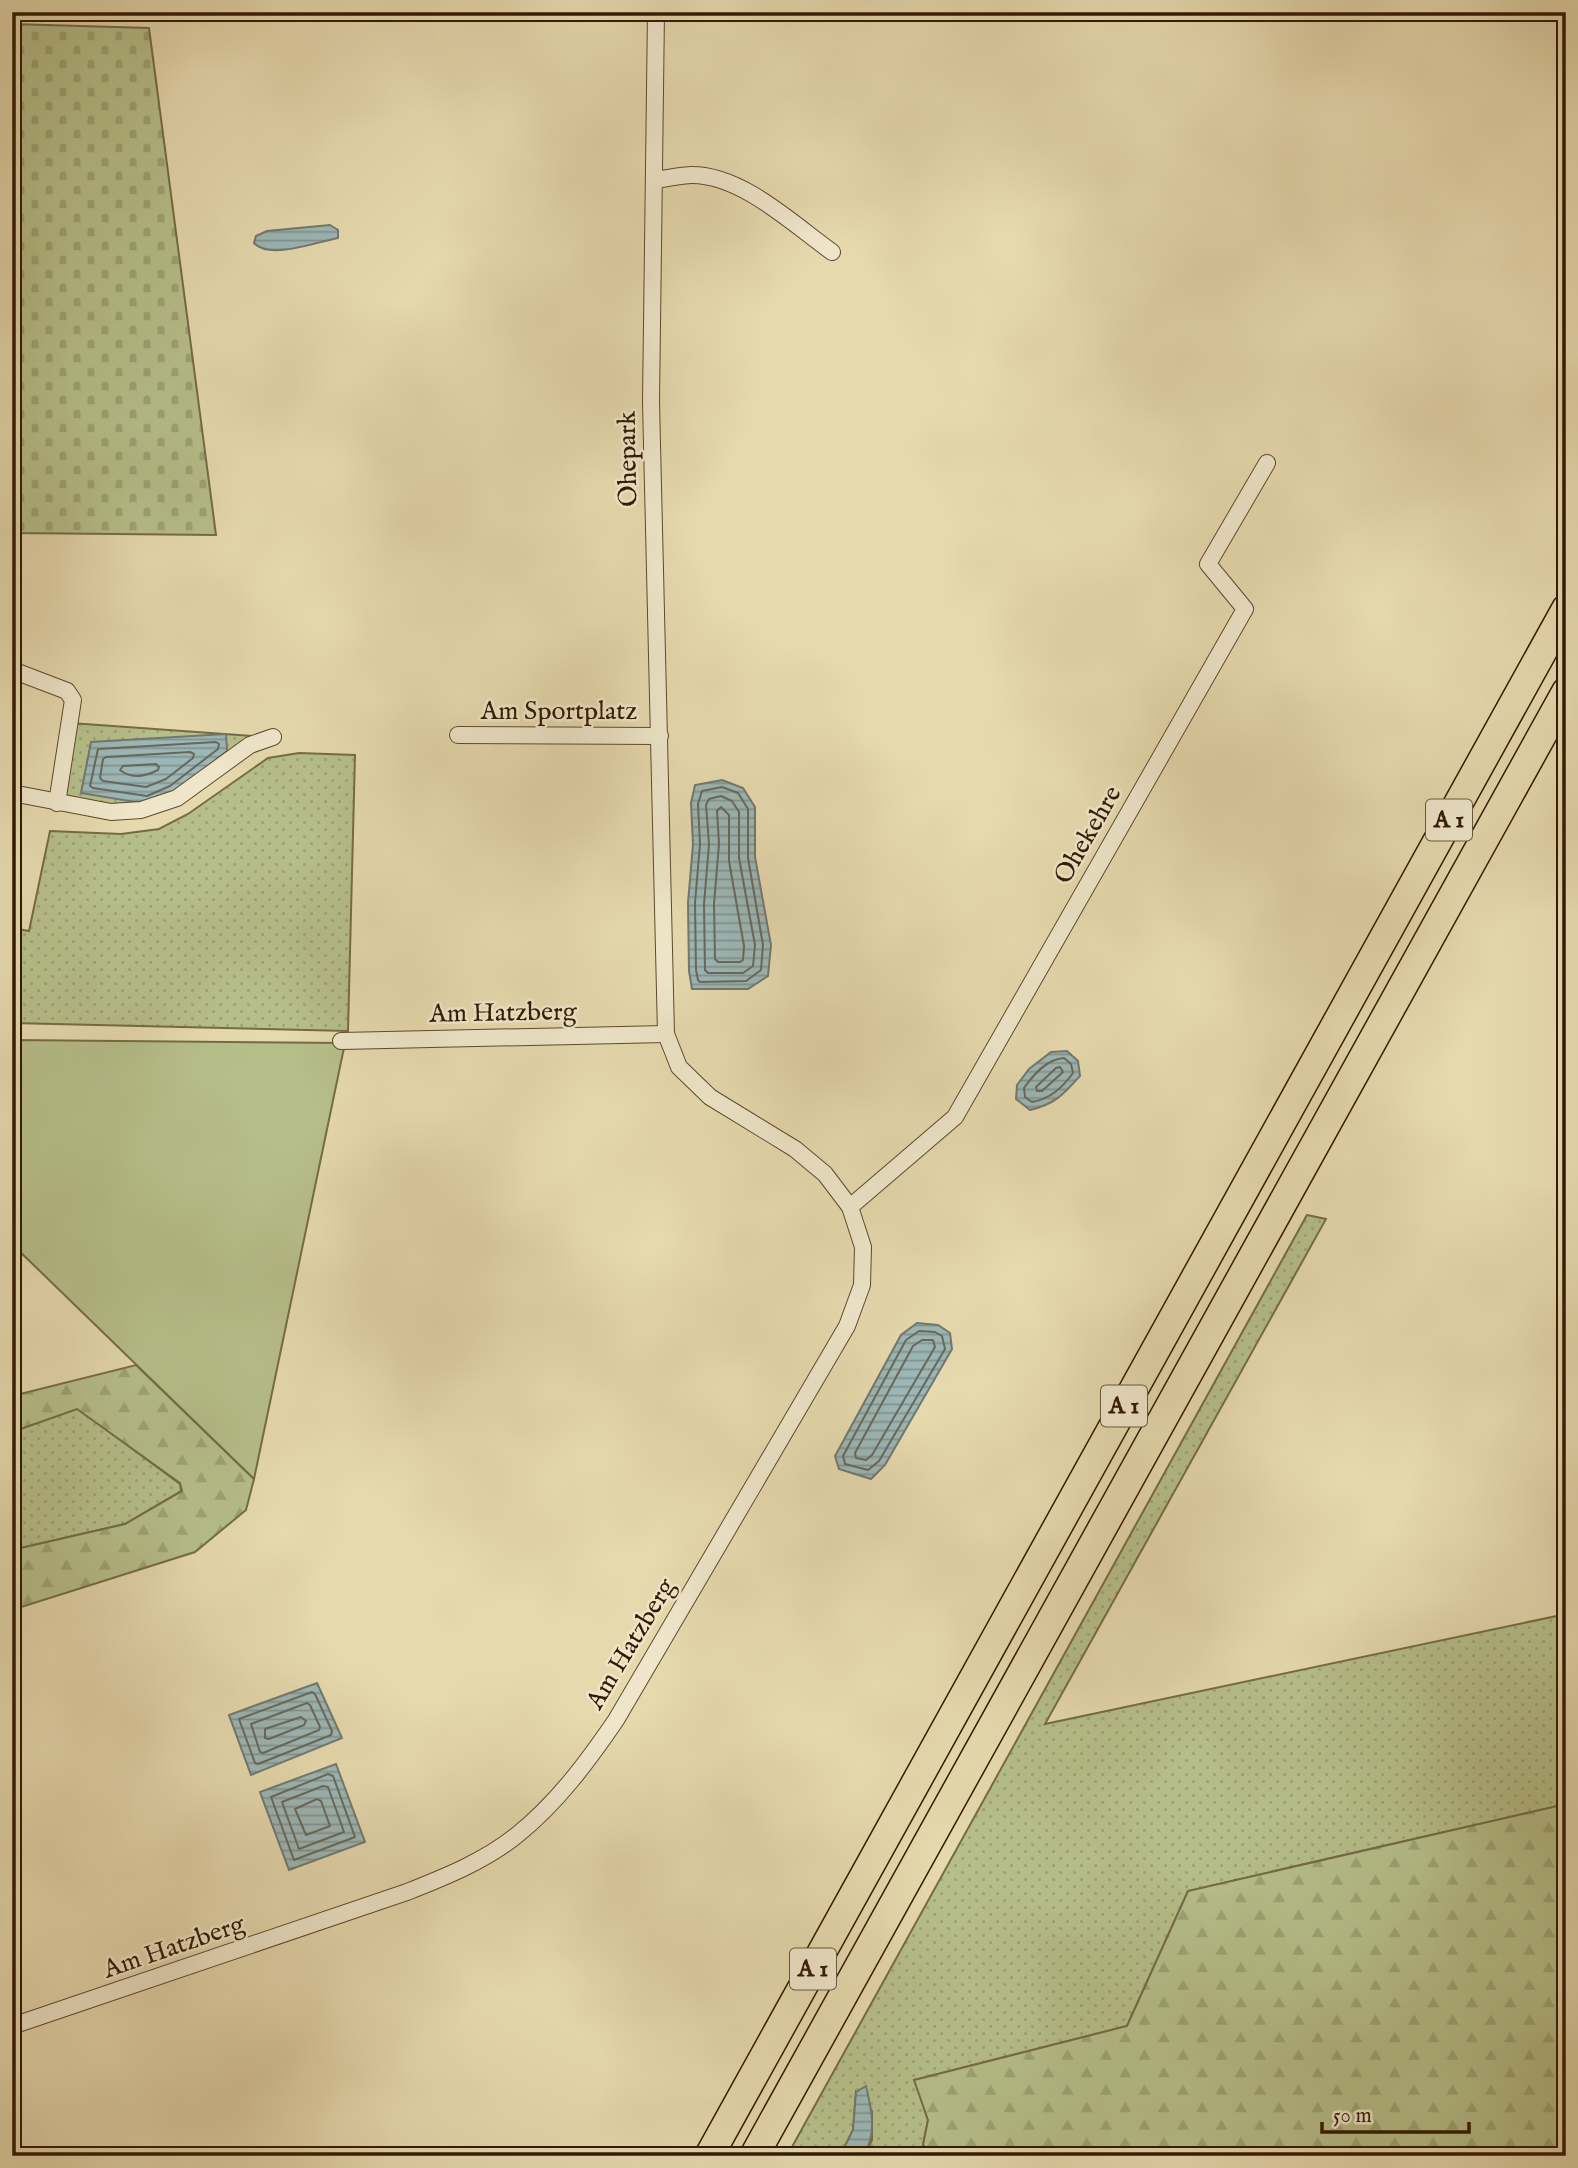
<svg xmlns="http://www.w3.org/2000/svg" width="1578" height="2168" font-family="'IM FELL English',serif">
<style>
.grass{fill:url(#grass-dots);stroke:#746c46;stroke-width:2}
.forest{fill:url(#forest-firs);stroke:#746c46;stroke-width:2}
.cemetery{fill:url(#cemetery-stones);stroke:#746c46;stroke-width:2}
.pitch{fill:#b6bf8a;stroke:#746c46;stroke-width:2}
.water{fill:url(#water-rules);stroke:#72786e;stroke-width:2}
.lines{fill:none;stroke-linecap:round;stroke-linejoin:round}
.shore{stroke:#67685c;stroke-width:2}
.street-casing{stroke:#5f492d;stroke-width:18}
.highway-casing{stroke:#321902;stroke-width:31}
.street{stroke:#efe6ca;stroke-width:16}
.highway{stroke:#e6d9ae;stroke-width:28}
.labels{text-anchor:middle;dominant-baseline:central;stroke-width:5;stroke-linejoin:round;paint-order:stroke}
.shield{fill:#efe6ca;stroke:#6b563e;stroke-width:2}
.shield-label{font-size:24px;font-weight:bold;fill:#321902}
.street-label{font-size:26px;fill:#321902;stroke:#efe6ca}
</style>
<defs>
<pattern id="grass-dots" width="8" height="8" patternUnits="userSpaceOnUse" patternTransform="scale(1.75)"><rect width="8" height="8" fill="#b6bf8a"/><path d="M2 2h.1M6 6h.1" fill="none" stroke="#9da475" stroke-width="1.8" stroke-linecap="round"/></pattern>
<pattern id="forest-firs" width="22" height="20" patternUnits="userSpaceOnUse" patternTransform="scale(1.75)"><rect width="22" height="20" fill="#b6bf8a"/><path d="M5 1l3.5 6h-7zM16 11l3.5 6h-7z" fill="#9da475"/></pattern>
<pattern id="cemetery-stones" width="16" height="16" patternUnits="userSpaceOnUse" patternTransform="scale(1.75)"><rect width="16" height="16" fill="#b6bf8a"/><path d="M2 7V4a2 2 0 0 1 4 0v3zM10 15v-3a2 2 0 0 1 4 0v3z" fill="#9da475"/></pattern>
<pattern id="water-rules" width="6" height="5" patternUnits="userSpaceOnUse" patternTransform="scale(1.75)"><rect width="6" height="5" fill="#9cb7b6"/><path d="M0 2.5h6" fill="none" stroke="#809492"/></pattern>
</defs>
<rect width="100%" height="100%" fill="#e6d9ae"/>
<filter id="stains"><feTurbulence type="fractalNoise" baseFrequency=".00286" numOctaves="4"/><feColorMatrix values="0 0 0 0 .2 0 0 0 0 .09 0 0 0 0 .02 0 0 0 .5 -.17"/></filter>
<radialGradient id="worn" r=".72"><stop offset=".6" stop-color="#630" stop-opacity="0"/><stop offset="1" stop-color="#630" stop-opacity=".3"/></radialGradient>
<!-- grass -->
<g class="grass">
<polygon points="71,723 267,737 141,808 58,802"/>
<polygon points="299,753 355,755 348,1031 12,1023 12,928 29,931 50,831 121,834 159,829 188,814 268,758"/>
<polygon points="1307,1215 1326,1219 1045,1724 1566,1614 1566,1804 1188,1891 1127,2026 915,2080 928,2120 923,2145 934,2156 864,2156 872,2140 872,2111 856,2092 853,2130 840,2156 787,2156"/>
<polygon points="77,1408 180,1484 181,1491 125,1524 12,1550 12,1432"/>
</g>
<!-- forest -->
<g class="forest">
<polygon points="136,1365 254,1479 246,1510 195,1552 12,1610 12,1550 125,1524 182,1491 180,1483 77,1409 12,1432 12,1396"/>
<polygon points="1566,1804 1566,2156 934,2156 923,2145 928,2120 914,2080 1127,2026 1188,1891"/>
</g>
<!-- cemetery -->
<polygon class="cemetery" points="12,24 149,28 216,535 12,533"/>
<!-- pitch -->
<polygon class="pitch" points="12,1040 345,1043 254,1479 12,1244"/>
<!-- water -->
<g class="water">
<path d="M330,225l8,5v8c-21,4 -69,22 -84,5l2,-7 11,-5z"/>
<polygon points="226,734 227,751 174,793 147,804 81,793 91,742"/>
<polygon points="722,780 743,788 755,807 755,857 771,945 768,976 748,989 692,989 689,971 688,903 693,844 691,803 695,785"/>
<path d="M1067,1051l11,10 2,15c-17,19 -25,28 -50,34l-14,-11 1,-14 12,-16 22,-17z"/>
<polygon points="917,1323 938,1325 950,1333 952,1349 885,1465 871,1479 839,1469 835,1456 901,1335"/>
<polygon points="317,1683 342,1738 251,1775 229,1715"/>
<polygon points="336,1764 365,1842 289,1870 260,1792"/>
<path d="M866,2086c6,26 11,45 -2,70h-24l13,-26 3,-38z"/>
</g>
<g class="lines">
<!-- shore -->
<g class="shore">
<polygon points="216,742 219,744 218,749 170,786 147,796 93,788 90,786 98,749"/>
<polygon points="190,752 194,754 193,758 166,779 146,787 103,781 100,778 103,759 106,757"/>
<path d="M156,764l3,3 -1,3c-12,6 -27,9 -38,0l3,-4z"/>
<polygon points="722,787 738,793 748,809 748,858 763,945 761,970 746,981 700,982 698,980 696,970 695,903 700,844 698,804 702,791"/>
<polygon points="721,796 732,801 739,812 739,858 755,945 753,966 743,973 708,973 705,970 704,904 709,844 706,805 709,799"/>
<polygon points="721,807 729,815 729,861 744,946 743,960 740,962 718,962 715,959 714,904 719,844 717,811"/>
<path d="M1064,1058l7,6 2,9c-11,15 -23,26 -41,29l-7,-5 -1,-9c10,-14 23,-29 40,-30z"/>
<polygon points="1060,1067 1063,1072 1042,1091 1037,1091 1036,1087 1056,1068"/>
<polygon points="919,1331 935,1332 942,1336 945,1349 879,1461 868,1470 845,1464 843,1456 906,1340"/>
<polygon points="922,1340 933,1340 935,1347 872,1455 866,1460 856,1458 855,1453 913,1346"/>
<polygon points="312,1692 315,1694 332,1731 331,1735 258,1764 255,1763 239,1719"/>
<polygon points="307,1703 310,1705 320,1727 319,1730 263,1753 260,1752 251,1724"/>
<polygon points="301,1717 306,1721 304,1725 269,1739 265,1738 265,1729"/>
<polygon points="328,1774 333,1776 355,1837 294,1860 271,1797"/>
<polygon points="323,1786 328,1787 344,1832 299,1849 282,1802"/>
<polygon points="317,1799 321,1801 330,1826 306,1835 295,1809"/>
</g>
<defs>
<g id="street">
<path d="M654,180c12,-1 26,-5 38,-5 50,0 101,49 140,77"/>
<polyline points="12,670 67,691 73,700 57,803"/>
<polyline points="458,735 660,736"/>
<polyline points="12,793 111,812 141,810 177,798 250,745 273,737"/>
<polyline points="341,1041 666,1034"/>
<polyline points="850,1207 955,1117 1245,609 1208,564 1267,463"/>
<path d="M12,2026l395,-134c38,-15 78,-31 110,-57 40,-32 71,-74 99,-115l231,-394 15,-41 1,-38 -13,-40 -25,-33 -30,-25 -85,-52 -31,-30 -13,-33 -15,-632 5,-390"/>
</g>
<g id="highway">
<polyline points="709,2156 1566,609"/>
<polyline points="754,2156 1566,692"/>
</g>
</defs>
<!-- street casing -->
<use href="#street" class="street-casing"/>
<!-- highway casing -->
<use href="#highway" class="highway-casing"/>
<!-- street -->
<use href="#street" class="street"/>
<!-- highway -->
<use href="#highway" class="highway"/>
</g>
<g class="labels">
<!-- shield labels -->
<g class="shield">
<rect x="1426" y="799.5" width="46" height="41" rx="5"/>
<rect x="1101" y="1385.5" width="46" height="41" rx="5"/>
<rect x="790" y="1948.5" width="46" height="41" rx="5"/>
</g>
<g class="shield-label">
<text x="1449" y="820">A 1</text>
<text x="1124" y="1406">A 1</text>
<text x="813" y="1969">A 1</text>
</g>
<!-- street labels -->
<g class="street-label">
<text transform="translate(628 459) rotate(-91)">Ohepark</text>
<text x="559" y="711">Am Sportplatz</text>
<text transform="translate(1088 835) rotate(-60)">Ohekehre</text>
<text transform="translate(503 1013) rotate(-1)">Am Hatzberg</text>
<text transform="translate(631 1644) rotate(-59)">Am Hatzberg</text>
<text transform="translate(174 1947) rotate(-19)">Am Hatzberg</text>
</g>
</g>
<!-- margin -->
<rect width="1578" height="2168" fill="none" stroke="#e6d9ae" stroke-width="42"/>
<rect x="14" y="14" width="1550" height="2140" fill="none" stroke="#321902" stroke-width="3.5"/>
<rect x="21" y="21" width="1536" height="2126" fill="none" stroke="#321902" stroke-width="2"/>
<!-- scale -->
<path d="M1322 2122v10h147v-10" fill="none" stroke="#321902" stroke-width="3.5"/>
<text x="1333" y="2122" font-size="21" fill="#321902" stroke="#efe6ca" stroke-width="5" paint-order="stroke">50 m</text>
<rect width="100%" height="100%" filter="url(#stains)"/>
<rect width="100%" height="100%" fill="url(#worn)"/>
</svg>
